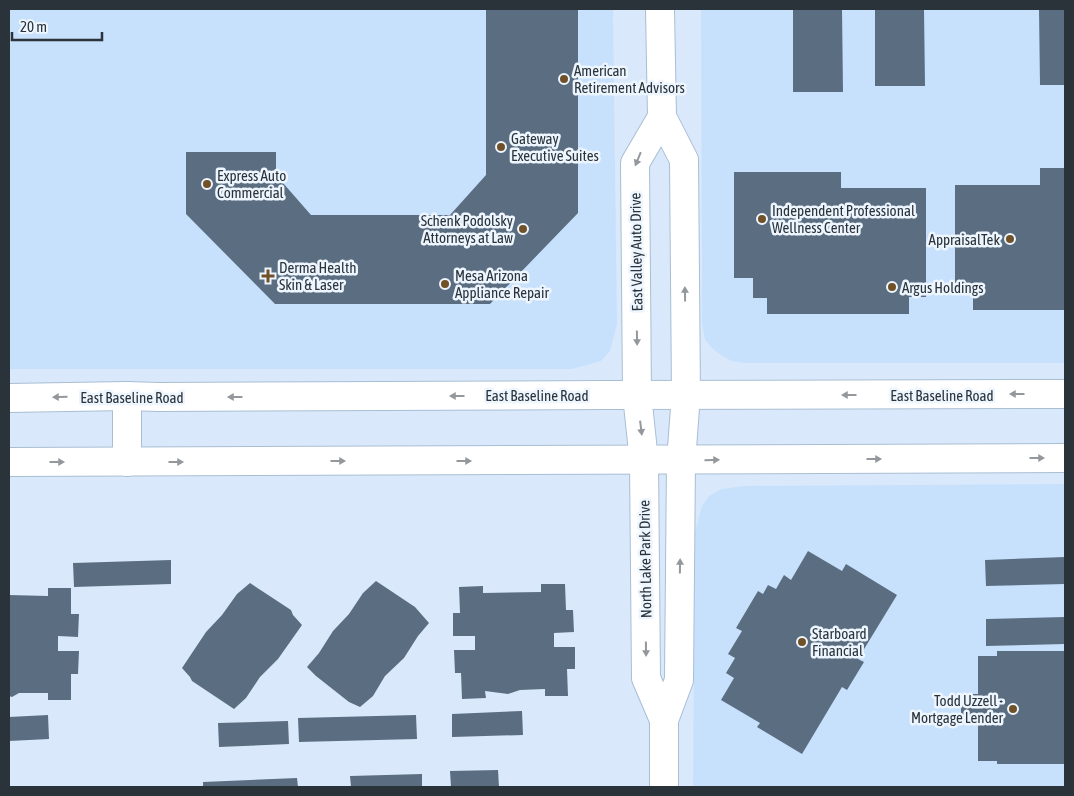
<svg xmlns="http://www.w3.org/2000/svg" width="1074" height="796" font-family="'Asap Condensed',sans-serif">
<style>
.built{fill:#c7e1fd}
.building{fill:#5b6e81}
.lines{fill:none;stroke-linecap:round;stroke-linejoin:round}
.street-casing{stroke:#a9bed3;stroke-width:30}
.secondary-casing{stroke:#a9bed3;stroke-width:30}
.primary-casing{stroke:#a9bed3;stroke-width:30}
.street{stroke:#fff;stroke-width:28}
.secondary{stroke:#fff;stroke-width:28}
.primary{stroke:#fff;stroke-width:28}
.oneway{fill:#94989c}
.poi-dot{fill:#715127;stroke:#edf5fe;stroke-width:2}
.labels{text-anchor:middle;dominant-baseline:central;stroke-width:5;stroke-linejoin:round;paint-order:stroke}
.poi-label{font-size:15px;fill:#2a323a;stroke:#edf5fe;text-anchor:start}
.street-label{font-size:15px;fill:#2a323a;stroke:#edf5fe}
</style>
<rect width="100%" height="100%" fill="#d9e9fb"/>
<!-- built -->
<g class="built">
<polygon points="9,9 613,9 617,324 610,351 601,361 572,369 9,369"/>
<polygon points="701,9 1065,9 1065,363 746,363 732,361 722,356 712,348 705,340 702,323"/>
<polygon points="1065,484 1065,787 693,787 695,532 702,506 709,496 722,489 743,486"/>
</g>
<!-- building -->
<g class="building">
<polygon points="486,9 578,9 578,213 490,304 275,304 186,214 186,152 276,152 276,175 311,215 450,215 486,175"/>
<polygon points="793,9 842,9 843,92 793,92"/>
<polygon points="875,9 924,9 925,86 875,86"/>
<polygon points="1039,9 1065,9 1065,85 1040,85"/>
<polygon points="1040,168 1065,168 1065,310 973,310 973,294 955,294 955,185 1040,185"/>
<polygon points="734,172 841,172 841,188 926,188 926,297 909,297 909,314 767,314 767,298 753,298 753,278 734,278"/>
<polygon points="808,551 842,571 846,564 897,595 858,659 864,662 847,690 842,687 802,754 757,727 760,723 721,700 734,678 726,673 735,658 728,654 742,631 736,628 758,591 763,594 768,585 776,589 784,575 791,580"/>
<polygon points="1065,557 1065,584 986,586 985,560"/>
<polygon points="171,560 171,584 74,587 73,563"/>
<polygon points="376,581 415,607 429,623 418,636 404,658 385,676 373,696 360,707 349,702 316,676 307,667 319,653 333,631 349,614 363,593"/>
<polygon points="250,583 291,610 293,615 302,625 278,659 260,677 246,698 234,709 192,681 190,677 182,668 206,632 222,615 237,594"/>
<polygon points="541,584 565,584 566,610 573,610 574,632 554,633 554,647 575,647 575,669 567,669 568,696 545,696 545,689 520,690 508,694 485,691 486,698 462,699 461,673 455,673 454,650 475,650 475,636 453,636 453,613 460,613 459,587 483,586 483,593 541,592"/>
<polygon points="48,588 71,588 71,614 79,614 78,637 58,636 58,651 79,651 78,674 71,674 71,700 48,700 48,693 19,693 12,697 9,696 9,595 48,596"/>
<polygon points="1065,617 1065,644 986,646 986,619"/>
<polygon points="997,651 1064,651 1064,656 1065,656 1065,761 1064,761 1064,764 997,764 997,761 978,761 978,724 961,724 961,694 978,694 978,656 997,656"/>
<polygon points="522,711 523,735 452,737 452,714"/>
<polygon points="48,715 49,739 9,741 9,717"/>
<polygon points="416,715 417,739 299,742 298,718"/>
<polygon points="288,721 289,744 219,747 218,723"/>
<polygon points="498,770 499,787 451,787 450,771"/>
<polygon points="422,774 422,787 351,787 350,776"/>
<polygon points="297,778 298,787 203,787 203,782"/>
</g>
<g class="lines">
<defs>
<g id="street">
<polyline points="660,9 662,117 684,160 686,395"/>
<polyline points="637,395 635,163 662,117"/>
</g>
<g id="secondary">
<polyline points="637,395 644,461 646,678 664,720"/>
<polyline points="664,787 664,720 679,680 681,461 686,395"/>
</g>
<g id="primary">
<polyline points="127,396 127,462"/>
<polyline points="9,398 127,396 159,397 606,395 1065,394"/>
<polyline points="9,462 1065,458"/>
</g>
</defs>
<!-- street casing -->
<use href="#street" class="street-casing"/>
<!-- secondary casing -->
<use href="#secondary" class="secondary-casing"/>
<!-- primary casing -->
<use href="#primary" class="primary-casing"/>
<!-- street -->
<use href="#street" class="street"/>
<!-- secondary -->
<use href="#secondary" class="secondary"/>
<!-- primary -->
<use href="#primary" class="primary"/>
</g>
<!-- one-way arrows -->
<defs><path id="oneway-solid" d="M-6-.8H1V-3.2L6.5 0L1 3.2V.8H-6Z" transform="scale(1.25)"/></defs>
<g class="oneway">
<use href="#oneway-solid" transform="translate(638 159) rotate(112)"/>
<use href="#oneway-solid" transform="translate(685 294) rotate(-91)"/>
<use href="#oneway-solid" transform="translate(637 338) rotate(89)"/>
<use href="#oneway-solid" transform="translate(1017 394) rotate(180)"/>
<use href="#oneway-solid" transform="translate(849 395) rotate(180)"/>
<use href="#oneway-solid" transform="translate(457 396) rotate(180)"/>
<use href="#oneway-solid" transform="translate(60 397) rotate(179)"/>
<use href="#oneway-solid" transform="translate(235 397) rotate(180)"/>
<use href="#oneway-solid" transform="translate(641 428) rotate(83)"/>
<use href="#oneway-solid" transform="translate(1037 458)"/>
<use href="#oneway-solid" transform="translate(874 459)"/>
<use href="#oneway-solid" transform="translate(712 460) rotate(-1)"/>
<use href="#oneway-solid" transform="translate(338 461)"/>
<use href="#oneway-solid" transform="translate(464 461)"/>
<use href="#oneway-solid" transform="translate(57 462)"/>
<use href="#oneway-solid" transform="translate(176 462)"/>
<use href="#oneway-solid" transform="translate(680 566) rotate(-89)"/>
<use href="#oneway-solid" transform="translate(646 649) rotate(89)"/>
</g>
<!-- markers -->
<g class="poi-dot">
<circle cx="564" cy="79" r="5"/>
<circle cx="501" cy="147" r="5"/>
<circle cx="207" cy="184" r="5"/>
<circle cx="762" cy="219" r="5"/>
<circle cx="523" cy="229" r="5"/>
<circle cx="1010" cy="239" r="5"/>
<path d="M265.5 268.5h5v5h5v5h-5v5h-5v-5h-5v-5h5z"/>
<circle cx="445" cy="284" r="5"/>
<circle cx="892" cy="287" r="5"/>
<circle cx="802" cy="642" r="5"/>
<circle cx="1013" cy="709" r="5"/>
</g>
<g class="labels">
<!-- poi labels -->
<g class="poi-label">
<text x="574" y="70">American<tspan x="574" dy="17">Retirement Advisors</tspan></text>
<text x="511" y="138">Gateway<tspan x="511" dy="17">Executive Suites</tspan></text>
<text x="217" y="175">Express Auto<tspan x="217" dy="17">Commercial</tspan></text>
<text x="772" y="210">Independent Professional<tspan x="772" dy="17">Wellness Center</tspan></text>
<text x="513" y="220" text-anchor="end">Schenk Podolsky<tspan x="513" dy="17">Attorneys at Law</tspan></text>
<text x="1000" y="239" text-anchor="end">AppraisalTek</text>
<text x="279" y="267">Derma Health<tspan x="279" dy="17">Skin &amp; Laser</tspan></text>
<text x="455" y="275">Mesa Arizona<tspan x="455" dy="17">Appliance Repair</tspan></text>
<text x="902" y="287">Argus Holdings</text>
<text x="812" y="633">Starboard<tspan x="812" dy="17">Financial</tspan></text>
<text x="1003" y="700" text-anchor="end">Todd Uzzell -<tspan x="1003" dy="17">Mortgage Lender</tspan></text>
</g>
<!-- street labels -->
<g class="street-label">
<text transform="translate(636 252) rotate(-91)">East Valley Auto Drive</text>
<text x="537" y="395">East Baseline Road</text>
<text x="942" y="395">East Baseline Road</text>
<text x="132" y="397">East Baseline Road</text>
<text transform="translate(645 559) rotate(-91)">North Lake Park Drive</text>
</g>
</g>
<!-- border -->
<rect width="1074" height="796" fill="none" stroke="#2a323a" stroke-width="20"/>
<!-- scale -->
<path d="M12 32v8h90v-8" fill="none" stroke="#2a323a" stroke-width="2.5"/>
<text x="20" y="32" font-size="15" fill="#2a323a" stroke="#edf5fe" stroke-width="4" paint-order="stroke">20 m</text>
</svg>
